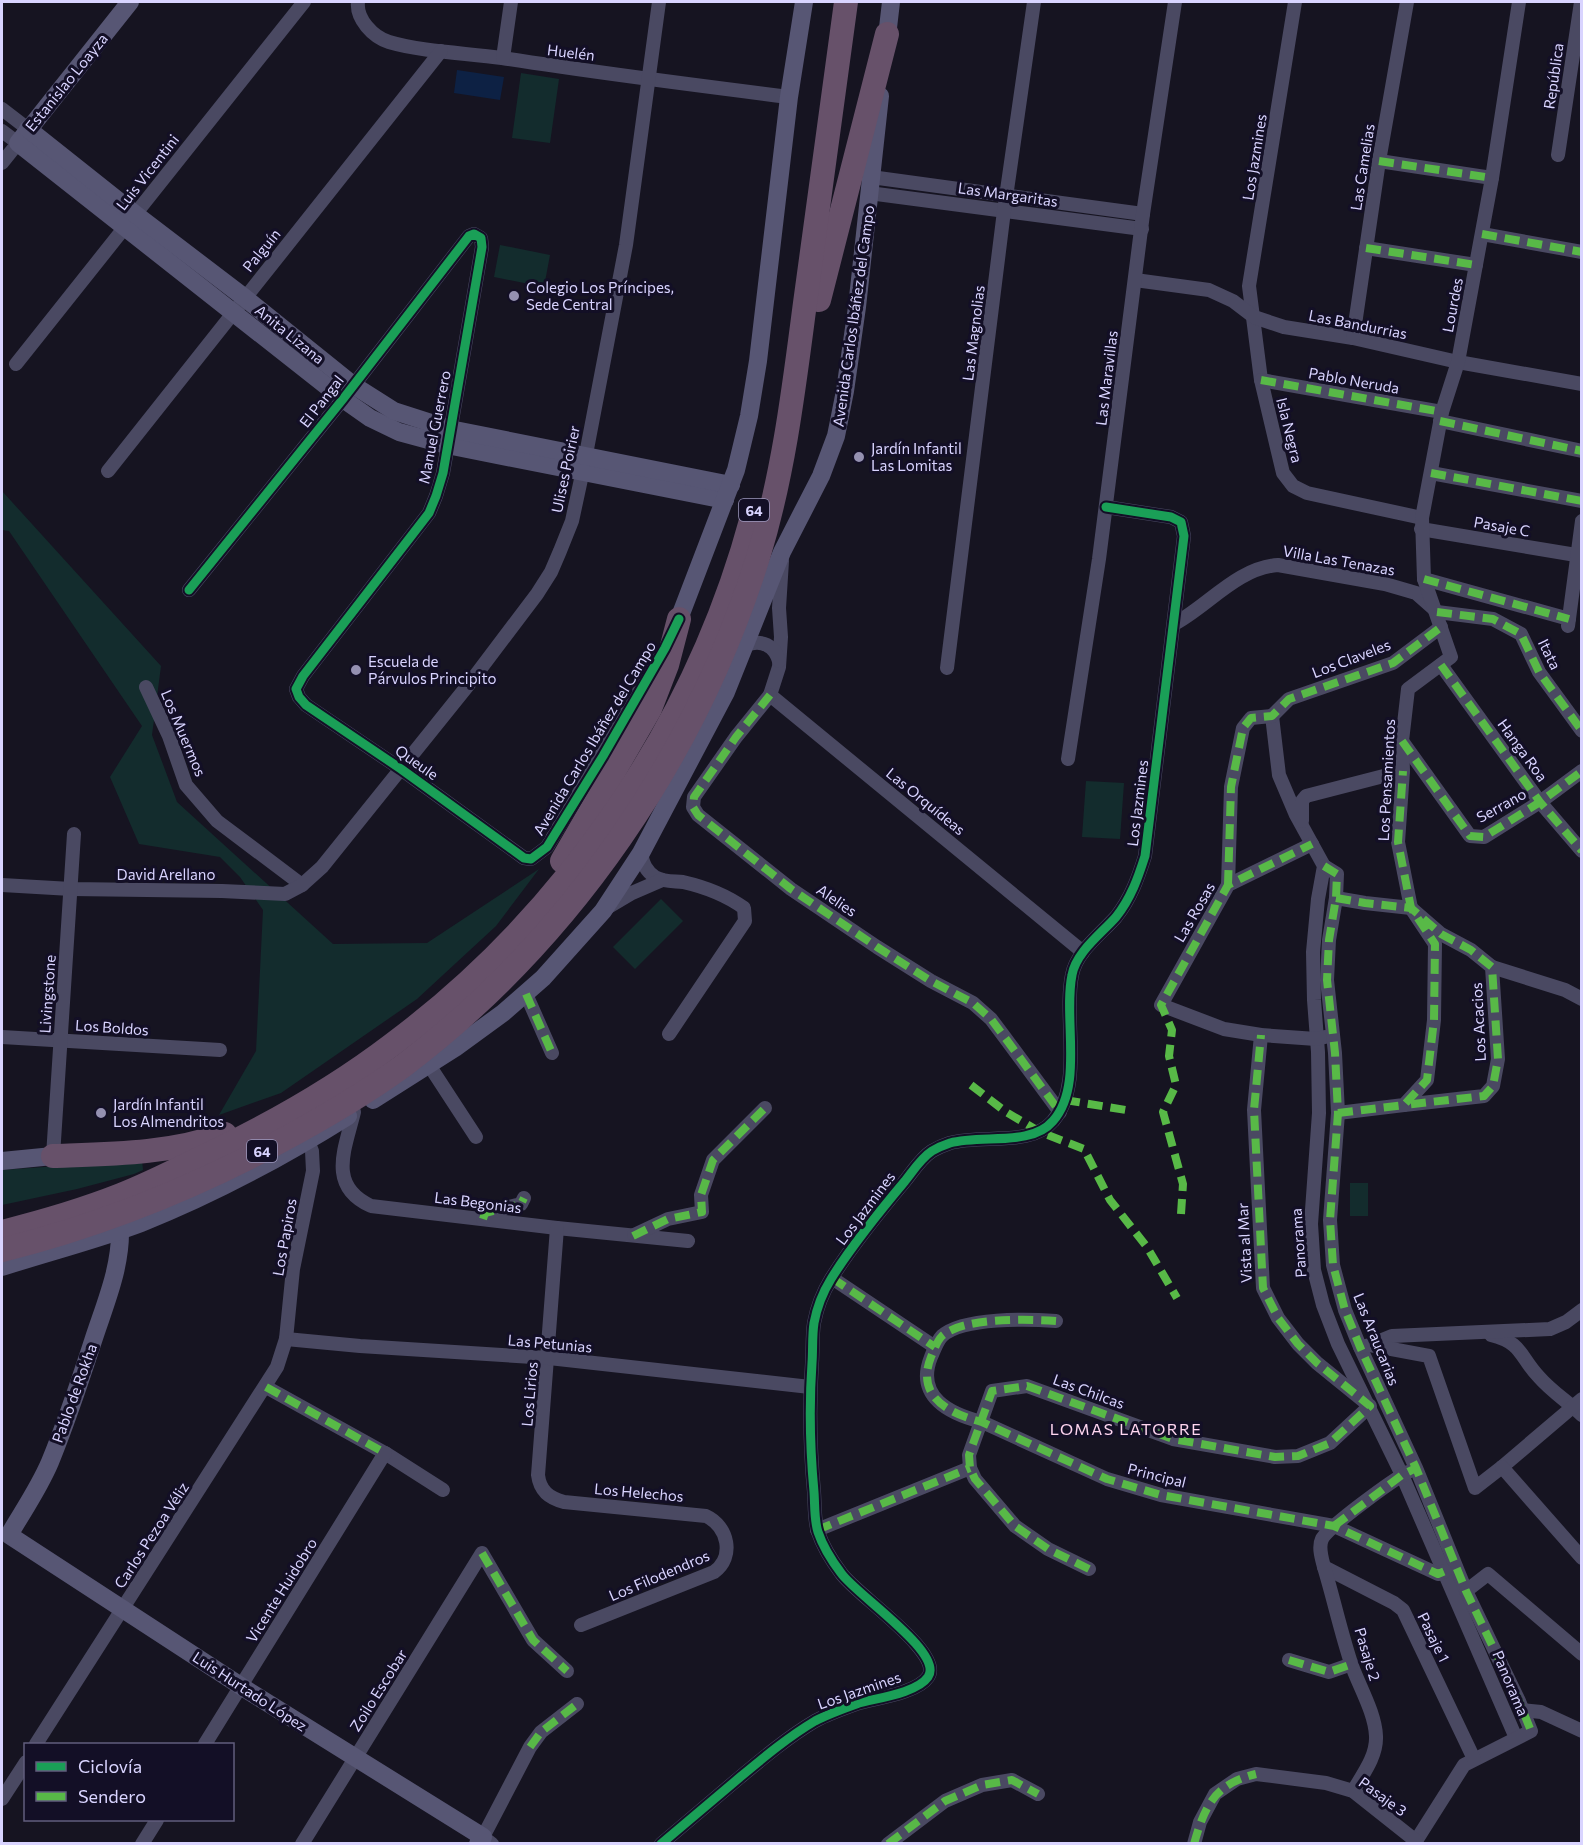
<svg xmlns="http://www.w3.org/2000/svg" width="1583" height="1845" font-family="Commissioner,sans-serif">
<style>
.green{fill:#132c2d}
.water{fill:#0d2144}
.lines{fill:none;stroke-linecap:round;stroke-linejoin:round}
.street{stroke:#4a4962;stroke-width:14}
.secondary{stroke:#575674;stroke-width:18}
.highway{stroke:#67516a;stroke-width:24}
.quiet{stroke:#58b947;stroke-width:8;stroke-dasharray:15 8;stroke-linecap:butt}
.cycleway-casing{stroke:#130f26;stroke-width:13}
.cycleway{stroke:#1a9f57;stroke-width:9}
.poi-dot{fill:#9591b1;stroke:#130f26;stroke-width:2}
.labels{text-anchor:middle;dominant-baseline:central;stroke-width:6;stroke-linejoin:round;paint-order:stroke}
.shield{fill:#130f26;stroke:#9e99be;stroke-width:1.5}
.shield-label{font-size:14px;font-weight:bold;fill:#d9d4ff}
.street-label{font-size:15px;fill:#d9d4ff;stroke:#130f26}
.poi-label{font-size:15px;fill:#d9d4ff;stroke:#130f26;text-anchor:start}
.neighbourhood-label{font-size:16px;letter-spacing:1.5px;fill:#ffd6f0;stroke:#130f26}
</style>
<rect width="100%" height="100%" fill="#161421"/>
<!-- green -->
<g class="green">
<polygon points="521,73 559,79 550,143 512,138"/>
<polygon points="500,245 550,255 544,287 494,277"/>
<polygon points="2,485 2,491 161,666 152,735 177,802 333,944 427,943 539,869 496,926 417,999 281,1093 219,1115 256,1051 263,910 240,877 220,857 139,844 110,777 142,726 9,531 2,530"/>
<polygon points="1086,781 1124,783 1120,839 1082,837"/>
<polygon points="661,899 683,921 635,969 613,947"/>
<polygon points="142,1160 143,1170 134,1174 77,1189 2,1205 2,1170"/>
<rect x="1350" y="1183" width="18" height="33"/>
</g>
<!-- water -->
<polygon class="water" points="457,70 504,77 500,100 454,93"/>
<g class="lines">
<!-- street -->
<g class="street">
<path d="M358,2c-2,17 15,35 31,40 34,10 78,11 113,16 96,15 191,27 287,39"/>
<polyline points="1295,2 1249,286 1261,380 1283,473 1293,486 1307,493 1422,518"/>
<polyline points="503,58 511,2"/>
<polyline points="2,109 28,129"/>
<polyline points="2,131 18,143 2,163"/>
<polyline points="1558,155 1581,2"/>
<polyline points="1379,161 1492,178"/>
<polyline points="871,177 1143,214"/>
<polyline points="869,193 1142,229"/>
<polyline points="1482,234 1582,252"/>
<polyline points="1366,248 1476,265"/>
<polyline points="1135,280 1209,290 1233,301 1254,317 1284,327 1353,338 1458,362 1582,384"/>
<polyline points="1353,338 1379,161 1407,2"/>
<polyline points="16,364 304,2"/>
<polyline points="1261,380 1442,412"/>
<polyline points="1440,421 1582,451"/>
<polyline points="108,471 441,51"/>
<polyline points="1431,473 1582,501"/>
<polyline points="1421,529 1576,555"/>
<polyline points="782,561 779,608 781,637 779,667 770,695 1083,952"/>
<polyline points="1424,579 1569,619"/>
<polyline points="189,590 343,399 469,236 474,234 481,238 482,247 443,473 436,496 429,513 303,676 296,689 299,697 306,705 401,769 524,858 531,859 547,847 660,656"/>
<polyline points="1437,612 1493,619 1521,634 1539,672 1582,731"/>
<path d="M1174,624c34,-18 63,-56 104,-59l107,19 31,9 17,15"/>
<polyline points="1568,626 1582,521"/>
<path d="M746,645c16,-6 29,1 33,16"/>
<polyline points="1441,665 1540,802 1582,851"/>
<polyline points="947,668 1004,211 1034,2"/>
<polyline points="146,687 169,736 186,785 217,821 302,885"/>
<polyline points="770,695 736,737 694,797 693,807 698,815 791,889 877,947 931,981 973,1003 991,1019 1003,1035 1060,1112"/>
<polyline points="1272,716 1279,775 1296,815 1324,866 1318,899 1313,952 1314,1000 1318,1052 1319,1113 1311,1224 1314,1270 1323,1305 1338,1344 1402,1475 1516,1738"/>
<polyline points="1272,716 1289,699 1393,663 1441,627"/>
<polyline points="1402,741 1470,836 1484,837 1540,802 1582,771"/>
<polyline points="1068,759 1099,559 1143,214 1175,2"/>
<polyline points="1302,821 1302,801 1306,796 1403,771"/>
<polyline points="1312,844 1228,885 1161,1005 1224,1029 1261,1035 1316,1039 1325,1037"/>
<path d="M641,853c2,11 5,18 14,24 9,5 18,4 28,5 22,5 43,13 61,26l1,13 -76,113"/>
<polyline points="1324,866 1337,874 1336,898 1329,940 1327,980 1335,1053 1338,1113 1330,1220 1333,1265 1345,1310 1360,1347 1416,1468 1466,1591 1519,1701 1531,1731 1464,1765 1414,1844"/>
<polyline points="2,885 71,889 222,891 285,894 302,885 322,867 469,684 537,594 551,572 560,551 572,521 583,470 626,245 659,2"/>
<polyline points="1228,885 1231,787 1243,728 1251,718 1272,716"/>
<polyline points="1336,898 1365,903 1411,908 1441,934 1471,950 1492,967 1498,1059 1493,1086 1484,1096 1404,1105"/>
<polyline points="605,909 632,893 662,880"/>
<polyline points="1492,967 1565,990 1582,999"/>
<polyline points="526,994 552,1053"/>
<polyline points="2,1037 220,1050"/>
<polyline points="429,1065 476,1137"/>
<path d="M354,1112c-9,37 -27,74 17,94l186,22 131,13"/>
<polyline points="1338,1113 1404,1105 1427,1080 1434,1020 1435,944 1411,908 1398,842 1403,771 1402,741 1408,689 1451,657 1424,579 1422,518 1442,412 1458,362 1492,178 1519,2"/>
<polyline points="53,1156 74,834"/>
<polyline points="483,1219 485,1213 521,1204 524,1198"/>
<path d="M557,1228l-19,247c2,16 11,23 26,27l142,14c22,10 29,41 8,56l-133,53"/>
<polyline points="634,1235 668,1219 702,1212 701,1195 713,1160 765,1108"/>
<polyline points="832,1278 935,1347"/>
<path d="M1056,1321c-27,-2 -93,-4 -114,15 -5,5 -8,14 -11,21 -16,40 19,57 51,65l125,57 54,16 173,31 104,48 7,-3"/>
<path d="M1491,1335c32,8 28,21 48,42 12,14 29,25 43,38"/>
<polyline points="286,1339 360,1346 549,1358 810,1387"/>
<polyline points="1370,1345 1392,1336 1550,1329 1566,1322 1582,1310"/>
<polyline points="1360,1347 1370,1345 1429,1356 1475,1488 1502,1467 1582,1399"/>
<polyline points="266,1387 385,1453 443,1490"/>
<polyline points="1502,1467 1582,1558"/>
<polyline points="817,1530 970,1468"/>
<polyline points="1324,1567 1394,1603 1403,1610 1474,1759"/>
<polyline points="1089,1569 1048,1549 1015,1526 975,1479 970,1468 969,1455 992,1391 1027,1386 1173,1439 1275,1457 1298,1456 1330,1443 1370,1406 1317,1363 1298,1344 1278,1318 1263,1288 1254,1110 1261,1035"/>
<polyline points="1466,1591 1488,1574 1582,1654"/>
<polyline points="1289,1660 1329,1672 1352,1664"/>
<polyline points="1522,1710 1541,1712 1582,1731"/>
<polyline points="36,1744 277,1367 286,1339 293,1269 313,1171 312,1151 308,1141"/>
<polyline points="205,1744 385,1453"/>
<path d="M1353,1791c10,-17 24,-35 23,-55 -1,-23 -16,-48 -24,-70 -11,-33 -18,-66 -28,-99 -2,-8 -6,-20 -2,-28 6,-12 72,-60 86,-67"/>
<polyline points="2,1799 26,1762"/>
<polyline points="142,1844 157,1820"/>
<polyline points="302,1844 482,1553 533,1640 567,1671"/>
<polyline points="492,1844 483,1837 530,1747 541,1732 577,1704"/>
<path d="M661,1844c26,-22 52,-44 78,-66 24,-20 49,-41 76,-57 13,-7 30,-13 44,-18 18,-5 58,-10 69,-26 17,-24 -73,-83 -87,-104 -9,-12 -18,-26 -23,-41 -4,-12 -3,-27 -4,-40 -4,-43 -5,-86 -2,-129 1,-13 0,-27 2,-40 3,-16 9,-31 17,-44 21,-34 48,-67 74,-98 8,-10 16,-23 27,-30 5,-3 12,-6 18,-8 32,-9 81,4 103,-22 31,-35 10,-103 19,-146 4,-23 29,-41 44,-58 15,-19 22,-39 29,-61l39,-320 -3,-14 -10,-5 -65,-10"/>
<polyline points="888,1844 945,1801 982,1785 1012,1780 1038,1794"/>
<polyline points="1194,1844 1200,1822 1215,1794 1237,1779 1256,1774 1326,1783 1353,1791 1416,1841"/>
</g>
<!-- secondary -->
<g class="secondary">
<polyline points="130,2 18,143 343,399 370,418 399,432 447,445 725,500"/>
<polyline points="886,45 891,2"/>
<polyline points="28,129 135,214 245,298 353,385 394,411 450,429 731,485"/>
<polyline points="679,619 736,470 749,416 758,361 789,97 804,2"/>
<polyline points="373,1100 455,1048 503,1013 543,978 603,911 641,853 726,692 782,552 821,476 836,436 845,391 857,307 880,96"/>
<polyline points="2,1161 53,1156"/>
<path d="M120,1229c1,39 -15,75 -27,112 -13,40 -27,82 -43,121 -11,26 -27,49 -41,73l241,157 233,145 -5,7"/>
<path d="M2,1267c46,-15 94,-27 139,-44 73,-29 140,-65 207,-107"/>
</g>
<!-- highway -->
<g class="highway">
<polyline points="819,300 887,34"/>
<polyline points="562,861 650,709 667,665 679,619"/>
<path d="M53,1156c57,-2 117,-2 172,-22"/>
<path d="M2,1232c40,-10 81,-22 119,-37 33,-13 63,-29 94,-44 62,-30 123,-65 178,-107 173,-129 303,-319 359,-527"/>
<path d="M2,1250c96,-24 187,-60 275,-107 43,-23 86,-48 126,-77 168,-127 294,-312 356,-512 25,-82 35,-167 46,-251 14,-100 27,-201 41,-301"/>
</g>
<!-- quiet -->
<g class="quiet">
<polyline points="1379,161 1492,178"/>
<polyline points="1482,234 1582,252"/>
<polyline points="1366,248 1476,265"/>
<polyline points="1261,380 1442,412"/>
<polyline points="1440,421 1582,451"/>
<polyline points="1431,473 1582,501"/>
<polyline points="1424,579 1569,619"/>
<polyline points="1437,612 1493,619 1521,634 1539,672 1582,731"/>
<polyline points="1441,665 1540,802 1582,851"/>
<polyline points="770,695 736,737 694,797 693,807 698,815 791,889 877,947 931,981 973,1003 991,1019 1003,1035 1060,1112"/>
<polyline points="1402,741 1470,836 1484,837 1540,802 1582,771"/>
<polyline points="1324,866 1337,874 1336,898 1329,940 1327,980 1335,1053 1338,1113 1330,1220 1333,1265 1345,1310 1360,1347 1416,1468 1466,1591 1519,1701 1531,1731"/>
<polyline points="1228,885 1231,787 1243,728 1251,718 1272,716 1289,699 1393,663 1441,627"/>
<polyline points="1336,898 1365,903 1411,908 1441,934 1471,950 1492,967 1498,1059 1493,1086 1484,1096 1404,1105"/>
<polyline points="526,994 552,1053"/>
<polyline points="971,1085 1006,1112 1040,1132 1084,1149 1110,1200 1147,1247 1177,1298"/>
<polyline points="1065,1100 1126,1110"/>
<polyline points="1338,1113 1404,1105 1427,1080 1434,1020 1435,944 1411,908 1398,842 1403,771"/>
<polyline points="1181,1214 1183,1184 1163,1112 1176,1085 1169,1056 1172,1030 1161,1005 1228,885 1312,844"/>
<polyline points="483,1219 485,1213 521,1204 524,1198"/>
<polyline points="633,1236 668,1219 702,1212 701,1195 713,1160 765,1108"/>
<polyline points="832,1278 935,1347"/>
<path d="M1056,1321c-27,-2 -93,-4 -114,15 -5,5 -8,14 -11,21 -16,40 19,57 51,65l125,57 54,16 173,31 104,48 7,-3"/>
<polyline points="266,1387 385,1453"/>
<polyline points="1334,1526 1402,1475 1416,1468"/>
<polyline points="817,1530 970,1468"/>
<polyline points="482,1553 533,1640 567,1671"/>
<polyline points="1089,1569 1048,1549 1015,1526 975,1479 970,1468 969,1455 992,1391 1027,1386 1173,1439 1275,1457 1298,1456 1330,1443 1370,1406 1317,1363 1298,1344 1278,1318 1263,1288 1254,1110 1261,1035"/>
<polyline points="1289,1660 1329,1672 1352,1664"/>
<polyline points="530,1747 541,1732 577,1704"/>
<polyline points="888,1844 945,1801 982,1785 1012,1780 1038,1794"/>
<path d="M1194,1844c11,-39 21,-60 62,-70"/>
</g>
<defs>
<g id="cycleway">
<polyline points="189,590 343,399 469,236 474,234 481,238 482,247 443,473 436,496 429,513 303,676 296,689 299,697 306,705 401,769 524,858 531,859 547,847 603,756 665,648 679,619"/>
<path d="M661,1844c26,-22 52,-44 78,-66 24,-20 49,-41 76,-57 13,-7 30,-13 44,-18 18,-5 58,-10 69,-26 17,-24 -73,-83 -87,-104 -9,-12 -18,-26 -23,-41 -4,-12 -3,-27 -4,-40 -4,-43 -5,-86 -2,-129 1,-13 0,-27 2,-40 3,-16 9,-31 17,-44 21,-34 48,-67 74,-98 8,-10 16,-23 27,-30 5,-3 12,-6 18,-8 32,-9 81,4 103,-22 31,-35 10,-103 19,-146 4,-23 29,-41 44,-58 15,-19 22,-39 29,-61l39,-320 -3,-14 -10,-5 -65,-10"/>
</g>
</defs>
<!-- cycleway casing -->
<use href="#cycleway" class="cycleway-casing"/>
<!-- cycleway -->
<use href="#cycleway" class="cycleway"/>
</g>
<!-- markers -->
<g class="poi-dot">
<circle cx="514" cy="296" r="6"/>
<circle cx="859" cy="457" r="6"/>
<circle cx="356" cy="670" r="6"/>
<circle cx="101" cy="1113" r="6"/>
</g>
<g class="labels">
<!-- shield labels -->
<g class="shield">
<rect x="739" y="499" width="30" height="22" rx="4.5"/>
<rect x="247" y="1140" width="30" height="22" rx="4.5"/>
</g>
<g class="shield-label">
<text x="754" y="510">64</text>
<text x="262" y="1151">64</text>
</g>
<!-- street labels -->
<g class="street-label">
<text transform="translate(571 52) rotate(7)">Huelén</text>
<text transform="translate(1553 76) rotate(-82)">República</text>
<text transform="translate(66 82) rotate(-51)">Estanislao Loayza</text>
<text transform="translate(1254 157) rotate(-81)">Los Jazmines</text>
<text transform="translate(1362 167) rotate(-81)">Las Camelias</text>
<text transform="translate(147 172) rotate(-52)">Luis Vicentini</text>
<text transform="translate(1008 194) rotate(8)">Las Margaritas</text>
<text transform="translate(261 250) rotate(-51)">Palguín</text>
<text transform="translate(1452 305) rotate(-79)">Lourdes</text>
<text transform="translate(853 316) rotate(-82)">Avenida Carlos Ibáñez del Campo</text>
<text transform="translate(1358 324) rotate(11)">Las Bandurrias</text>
<text transform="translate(973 333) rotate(-83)">Las Magnolias</text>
<text transform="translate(290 334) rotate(39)">Anita Lizana</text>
<text transform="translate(1106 378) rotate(-83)">Las Maravillas</text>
<text transform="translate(1354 380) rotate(10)">Pablo Neruda</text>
<text transform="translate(321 401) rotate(-52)">El Pangal</text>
<text transform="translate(434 427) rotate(-79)">Manuel Guerrero</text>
<text transform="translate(1290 430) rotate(76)">Isla Negra</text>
<text transform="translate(565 469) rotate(-78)">Ulises Poirier</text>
<text transform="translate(1502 526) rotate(10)">Pasaje C</text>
<text transform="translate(1339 560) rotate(10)">Villa Las Tenazas</text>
<text transform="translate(1550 654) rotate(64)">Itata</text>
<text transform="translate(1351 658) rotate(-21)">Los Claveles</text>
<text transform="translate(184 733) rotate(67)">Los Muermos</text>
<text transform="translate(594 738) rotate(-59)">Avenida Carlos Ibáñez del Campo</text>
<text transform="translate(1523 750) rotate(54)">Hanga Roa</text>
<text transform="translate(417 762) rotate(35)">Queule</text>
<text transform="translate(1386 780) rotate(-87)">Los Pensamientos</text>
<text transform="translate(926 801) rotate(39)">Las Orquídeas</text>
<text transform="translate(1137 803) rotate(-83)">Los Jazmines</text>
<text transform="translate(1501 805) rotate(-29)">Serrano</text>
<text x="166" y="874">David Arellano</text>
<text transform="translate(837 900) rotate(34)">Alelies</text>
<text transform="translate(1194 912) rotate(-60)">Las Rosas</text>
<text transform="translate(47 994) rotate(-86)">Livingstone</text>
<text transform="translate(1478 1022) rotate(-93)">Los Acacios</text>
<text transform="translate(112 1027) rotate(4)">Los Boldos</text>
<text transform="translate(478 1202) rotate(7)">Las Begonias</text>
<text transform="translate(865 1208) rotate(-53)">Los Jazmines</text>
<text transform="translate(284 1237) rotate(-80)">Los Papiros</text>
<text transform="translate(1244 1243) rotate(-93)">Vista al Mar</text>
<text transform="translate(1298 1243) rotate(-94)">Panorama</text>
<text transform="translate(1377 1339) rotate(68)">Las Araucarias</text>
<text transform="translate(550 1343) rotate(5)">Las Petunias</text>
<text transform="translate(1089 1391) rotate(20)">Las Chilcas</text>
<text transform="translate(74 1393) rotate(-70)">Pablo de Rokha</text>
<text transform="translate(529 1394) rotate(-85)">Los Lirios</text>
<text transform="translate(1157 1475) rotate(14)">Principal</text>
<text transform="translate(639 1492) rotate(5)">Los Helechos</text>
<text transform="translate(151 1535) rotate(-57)">Carlos Pezoa Véliz</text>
<text transform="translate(659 1575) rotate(-23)">Los Filodendros</text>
<text transform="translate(281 1590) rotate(-58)">Vicente Huidobro</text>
<text transform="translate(1434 1637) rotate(64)">Pasaje 1</text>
<text transform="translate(1368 1654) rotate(73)">Pasaje 2</text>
<text transform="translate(1511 1683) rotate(67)">Panorama</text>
<text transform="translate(378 1690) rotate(-58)">Zoilo Escobar</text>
<text transform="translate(859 1690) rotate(-19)">Los Jazmines</text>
<text transform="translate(250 1691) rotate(33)">Luis Hurtado López</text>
<text transform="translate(1383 1796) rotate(36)">Pasaje 3</text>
</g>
<!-- poi labels -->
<g class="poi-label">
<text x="526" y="287">Colegio Los Príncipes,<tspan x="526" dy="17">Sede Central</tspan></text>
<text x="871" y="448">Jardín Infantil<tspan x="871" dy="17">Las Lomitas</tspan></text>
<text x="368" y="661">Escuela de<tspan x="368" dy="17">Párvulos Principito</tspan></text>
<text x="113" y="1104">Jardín Infantil<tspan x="113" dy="17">Los Almendritos</tspan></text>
</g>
<!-- neighbourhood labels -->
<g class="neighbourhood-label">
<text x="1126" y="1428">LOMAS LATORRE</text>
</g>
</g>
<!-- border -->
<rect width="1583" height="1845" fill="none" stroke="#d9d4ff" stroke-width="6"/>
<!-- legend -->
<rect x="24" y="1743" width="210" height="78" fill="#130f26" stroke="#625e7d" stroke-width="1.5"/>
<rect x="36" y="1762" width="30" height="9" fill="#1a9f57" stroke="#625e7d" stroke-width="1.5"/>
<text x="78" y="1773" font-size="18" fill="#d9d4ff">Ciclovía</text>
<rect x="36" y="1792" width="30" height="9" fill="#58b947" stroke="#625e7d" stroke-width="1.5"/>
<text x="78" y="1803" font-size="18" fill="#d9d4ff">Sendero</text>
</svg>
